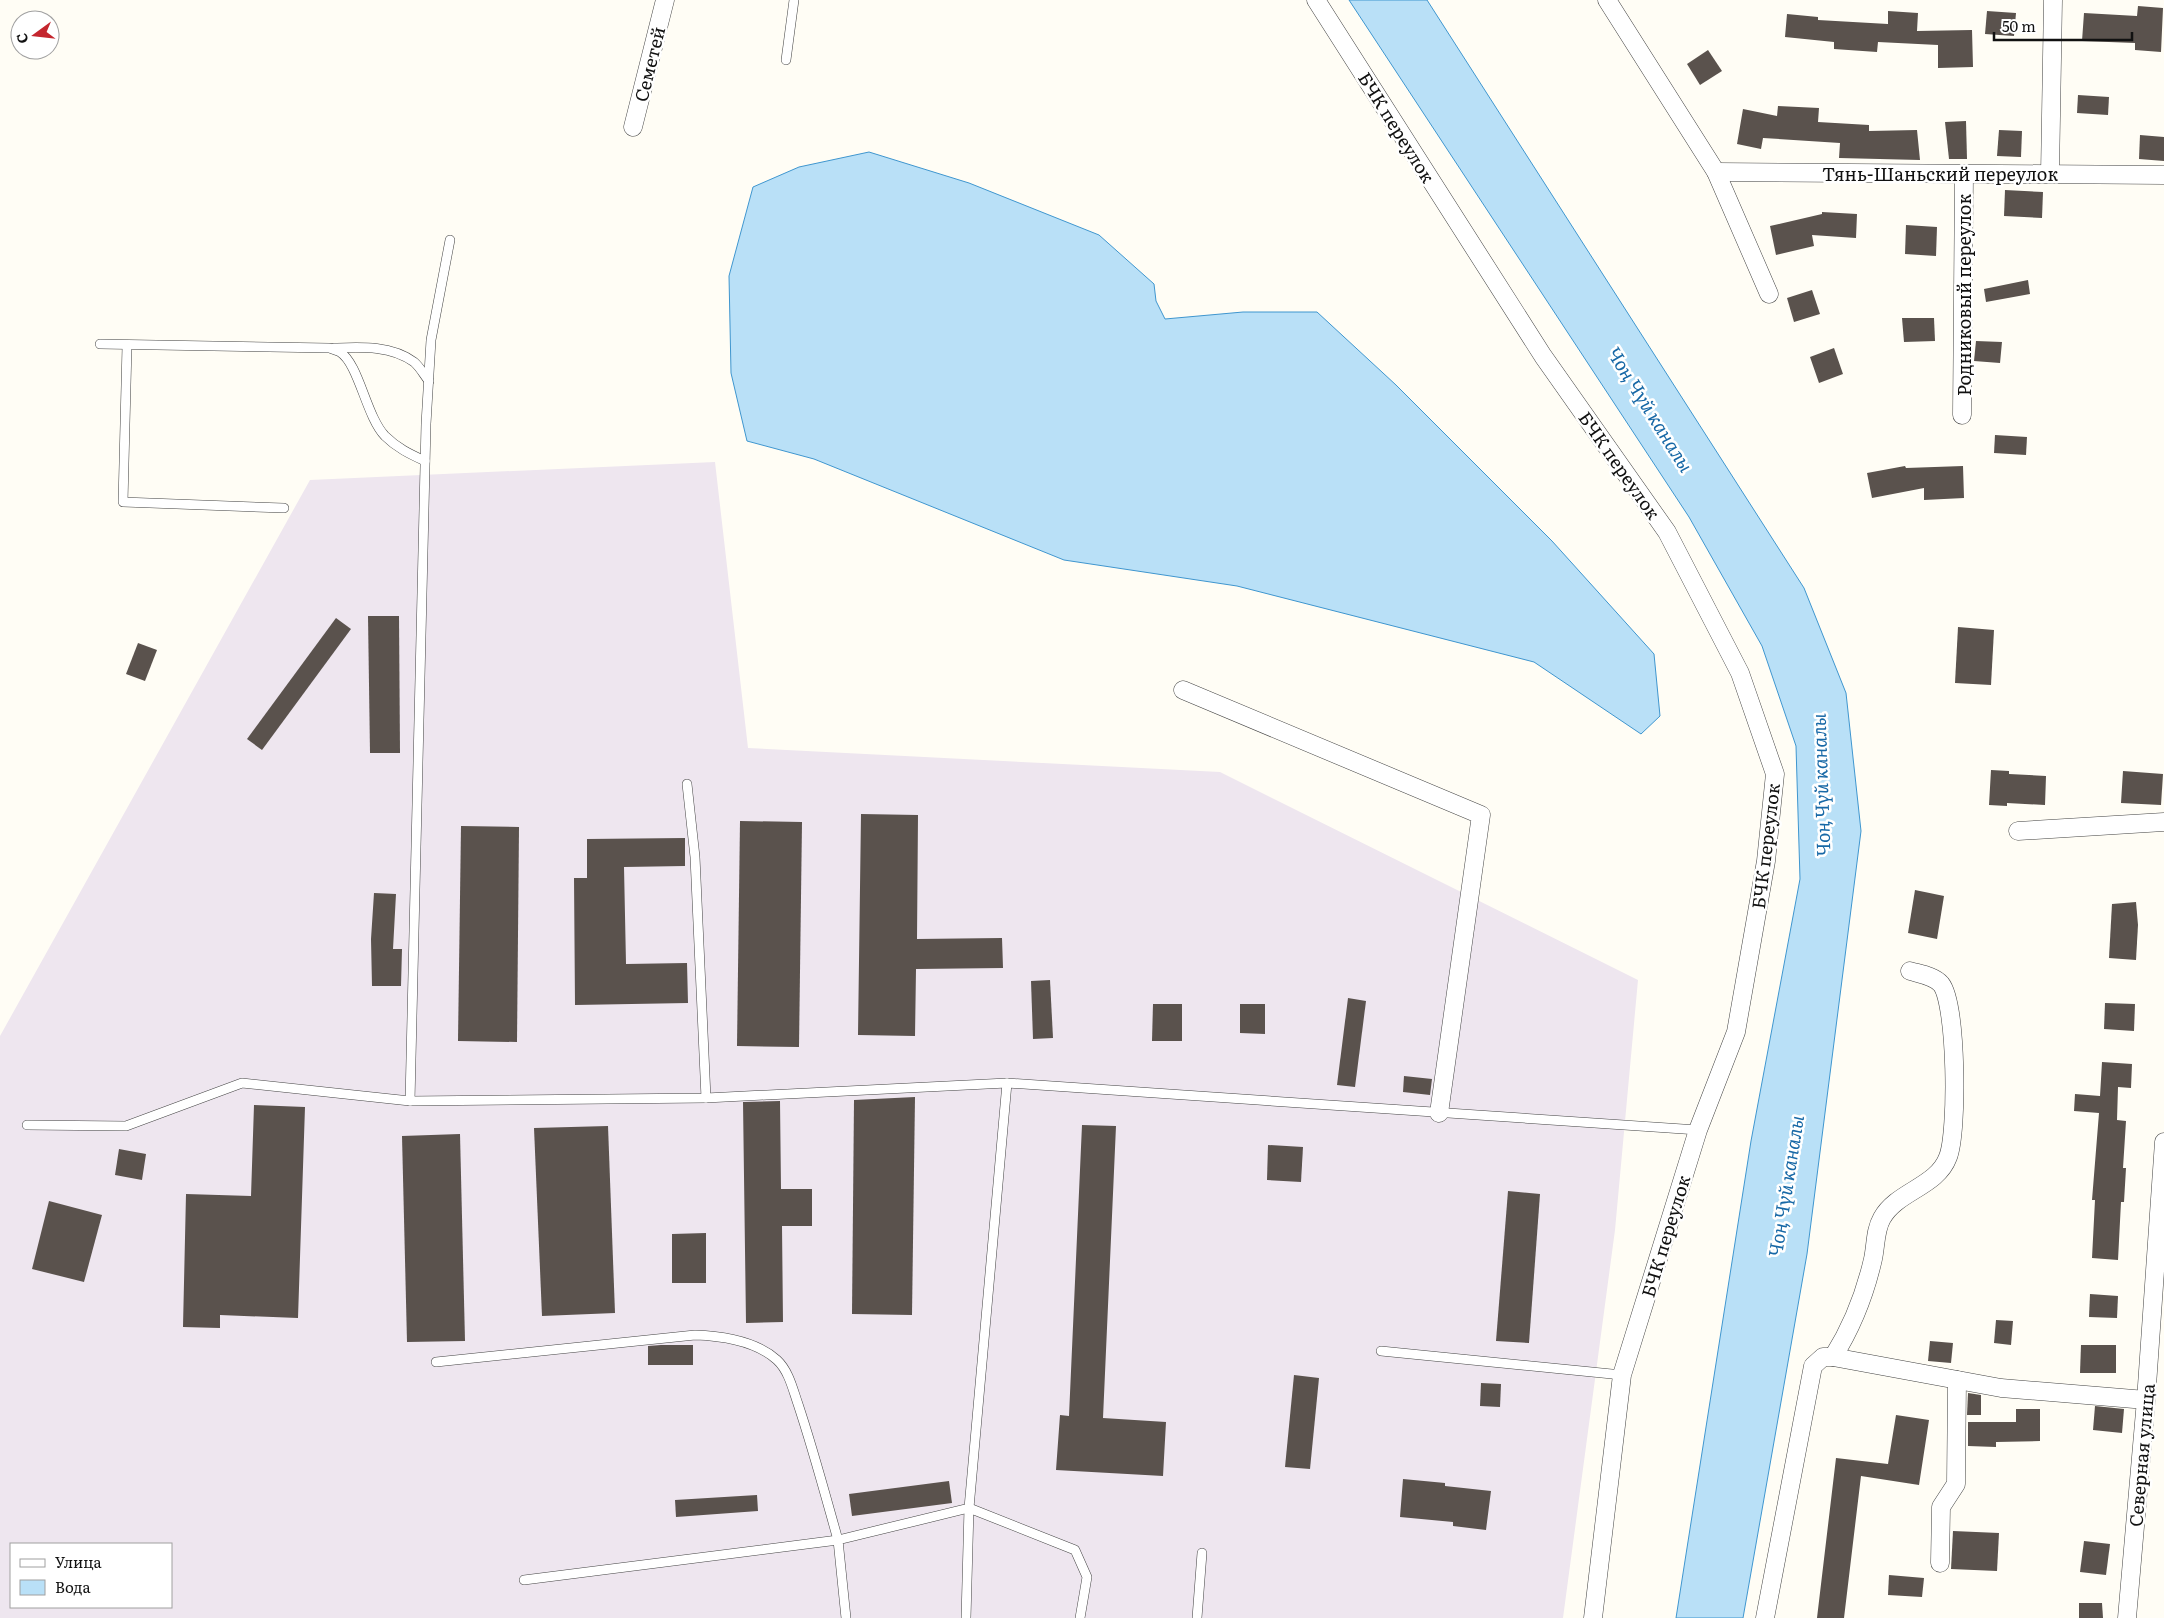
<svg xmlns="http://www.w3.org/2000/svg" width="2164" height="1618" font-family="Literata,serif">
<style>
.industrial{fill:#eee6ef;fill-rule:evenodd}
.water{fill:#b9e0f7;stroke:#3f96cf}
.building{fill:#5a524d}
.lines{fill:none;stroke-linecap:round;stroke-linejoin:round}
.lane-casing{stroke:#444;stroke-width:10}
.street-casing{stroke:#444;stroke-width:19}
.lane{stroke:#fff;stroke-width:9}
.street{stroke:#fff;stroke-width:18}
.labels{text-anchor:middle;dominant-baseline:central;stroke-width:5;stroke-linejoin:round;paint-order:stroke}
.street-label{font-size:18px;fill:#111;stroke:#fff}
.water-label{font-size:19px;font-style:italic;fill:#1768a6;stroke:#fff}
</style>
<rect width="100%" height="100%" fill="#fffdf5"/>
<!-- industrial -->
<path class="industrial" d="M715,462l33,286 472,24 418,208 -23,250 -52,388h-1563v-582l310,-556zM11,1544h160v63h-160z"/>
<!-- water -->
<g class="water">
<polygon points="1349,0 1427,0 1804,588 1846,693 1861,831 1807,1254 1743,1618 1676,1618 1751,1141 1800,879 1796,746 1762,646 1689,517"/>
<polygon points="869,152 969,183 1099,235 1154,284 1156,301 1165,319 1243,312 1317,312 1396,385 1552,541 1654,654 1660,716 1641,734 1534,662 1237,586 1064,560 814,459 747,441 731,373 729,276 753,187 799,167"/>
</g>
<!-- building -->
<g class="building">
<polygon points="2138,6 2163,8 2161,52 2135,50 2135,43 2082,41 2084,13 2137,16"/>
<polygon points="1888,11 1918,13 1917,31 1972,30 1973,67 1938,68 1938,45 1878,42 1877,52 1834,49 1834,42 1785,37 1787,14 1818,17 1818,20 1888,24"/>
<polygon points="1987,11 2016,13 2014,36 1985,34"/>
<polygon points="1708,50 1722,71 1700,85 1687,64"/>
<polygon points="2078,95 2109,97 2108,115 2077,113"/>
<polygon points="1778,106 1819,108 1818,122 1869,125 1869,131 1917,130 1920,160 1839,158 1840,143 1763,138 1761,149 1737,144 1743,109 1777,116"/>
<polygon points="1966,121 1967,159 1949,159 1945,122"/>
<polygon points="1999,130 2022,131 2021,157 1997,156"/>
<polygon points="2140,135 2164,137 2164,161 2139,159"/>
<polygon points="2005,190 2043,192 2042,218 2004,216"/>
<polygon points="1822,212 1857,214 1856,238 1812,235 1814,246 1776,255 1770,226 1822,214"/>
<polygon points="1906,225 1937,227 1936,256 1905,254"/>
<polygon points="2028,280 2030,294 1986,302 1984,289"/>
<polygon points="1812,290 1820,314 1794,322 1787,298"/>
<polygon points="1902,318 1934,318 1935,341 1904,342"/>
<polygon points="1976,341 2002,342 2000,363 1974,361"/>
<polygon points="1834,348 1843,374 1819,383 1810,357"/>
<polygon points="1995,435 2027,437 2026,455 1994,453"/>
<polygon points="1905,466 1906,468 1963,466 1964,498 1924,500 1924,488 1872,498 1867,473"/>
<polygon points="368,616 399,616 400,753 370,753"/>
<polygon points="336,618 351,629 262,750 247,739"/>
<polygon points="1958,627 1994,630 1991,685 1955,683"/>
<polygon points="138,643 157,650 145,681 126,674"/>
<polygon points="1991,770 2009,771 2009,774 2046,776 2045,805 2007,803 2007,806 1989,805"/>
<polygon points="2123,771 2163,774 2161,805 2121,803"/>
<polygon points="861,814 918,815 917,939 1002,938 1003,968 916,969 915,1036 858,1035"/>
<polygon points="740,821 802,822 799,1047 737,1046"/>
<polygon points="461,826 519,827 517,1042 458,1041"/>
<polygon points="685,838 685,866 624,867 626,964 687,963 688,1003 575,1005 574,878 587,878 587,839"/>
<polygon points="1915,890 1944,896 1937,939 1908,933"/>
<polygon points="374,893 396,894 393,949 402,949 401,986 372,986 371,939"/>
<polygon points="2136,902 2138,925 2136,960 2109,958 2112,904"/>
<polygon points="1050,980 1053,1038 1033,1039 1031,981"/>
<polygon points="1348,998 1366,1001 1355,1087 1337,1085"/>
<polygon points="2105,1003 2135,1004 2134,1031 2104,1029"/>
<polygon points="1153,1004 1182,1004 1182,1041 1152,1041"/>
<polygon points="1240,1004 1265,1004 1265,1034 1240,1033"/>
<polygon points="2102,1062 2132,1064 2131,1088 2118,1087 2117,1120 2126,1121 2123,1168 2126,1168 2124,1202 2121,1202 2118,1260 2092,1258 2095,1200 2092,1200 2099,1113 2074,1111 2075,1094 2100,1096"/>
<polygon points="1404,1076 1432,1079 1430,1095 1403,1092"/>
<polygon points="915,1097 912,1315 852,1314 854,1100"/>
<polygon points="780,1101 781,1189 812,1189 812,1226 782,1226 783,1322 746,1323 743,1102"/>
<polygon points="254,1105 305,1107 298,1318 220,1315 220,1328 183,1327 186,1194 251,1196"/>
<polygon points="1082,1125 1116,1126 1103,1418 1166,1422 1163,1476 1056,1470 1060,1415 1069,1416"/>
<polygon points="608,1126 615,1313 542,1316 534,1128"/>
<polygon points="460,1134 465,1341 407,1342 402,1136"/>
<polygon points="1268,1145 1303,1147 1301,1182 1267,1180"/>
<polygon points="119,1149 146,1154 142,1180 115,1175"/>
<polygon points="1508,1191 1540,1194 1529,1343 1496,1341"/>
<polygon points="49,1201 102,1215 84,1282 32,1269"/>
<polygon points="706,1233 706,1283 672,1283 672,1234"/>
<polygon points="2090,1294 2118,1296 2117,1318 2089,1317"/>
<polygon points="1996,1320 2013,1321 2011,1345 1994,1343"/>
<polygon points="1930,1341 1953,1343 1951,1363 1928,1361"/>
<polygon points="661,1345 693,1345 693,1365 648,1365 648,1346"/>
<polygon points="2081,1345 2116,1345 2116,1373 2080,1373"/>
<polygon points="1294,1375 1319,1378 1310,1469 1285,1467"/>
<polygon points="1481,1383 1501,1384 1500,1407 1480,1406"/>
<polygon points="1968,1393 1981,1395 1981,1415 1967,1415"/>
<polygon points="2095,1406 2124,1409 2122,1433 2093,1430"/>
<polygon points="2016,1409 2040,1409 2040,1441 1996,1442 1996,1447 1968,1446 1968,1422 2016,1422"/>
<polygon points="1896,1415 1929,1420 1919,1485 1861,1476 1844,1618 1817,1618 1836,1458 1888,1464"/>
<polygon points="1403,1479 1445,1483 1445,1486 1491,1491 1486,1530 1453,1526 1453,1522 1400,1517"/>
<polygon points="949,1481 952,1503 852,1516 849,1494"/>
<polygon points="757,1495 758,1511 676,1517 675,1500"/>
<polygon points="1953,1531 1999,1533 1997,1571 1951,1569"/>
<polygon points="2084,1541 2110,1544 2106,1575 2080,1572"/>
<polygon points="1889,1575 1924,1578 1922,1597 1888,1595"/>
<polygon points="2079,1603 2102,1603 2103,1618 2079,1618"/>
</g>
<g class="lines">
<defs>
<g id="lane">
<polyline points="786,60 794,0"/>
<path d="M100,344l229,4c3,1 8,2 11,4 19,12 26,64 45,84 12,12 25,18 40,25"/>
<polyline points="127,346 123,502 284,508"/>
<path d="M334,348c26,-1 57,-3 80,14 6,5 10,13 15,19"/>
<polyline points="687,784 695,857 706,1098"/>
<polyline points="410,1101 426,424 431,340 450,240"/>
<polyline points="27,1125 126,1126 242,1083 410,1101 706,1098 1007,1083 1698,1130"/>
<polyline points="1381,1351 1622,1375"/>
<path d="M436,1362l259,-27c28,1 61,6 82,25 12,11 16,30 21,44 15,45 27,90 40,136l-314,40"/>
<polyline points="846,1618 838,1540 969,1508 1007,1083"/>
<polyline points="966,1618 969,1508 1075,1550 1087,1577 1080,1618"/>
<polyline points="1197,1618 1202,1553"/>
</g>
<g id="street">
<polyline points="1316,0 1543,356 1667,532 1740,673 1775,774 1766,861 1736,1032 1698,1130 1622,1375 1593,1618"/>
<polyline points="1607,0 1716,172 1769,294"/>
<polyline points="633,127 665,0"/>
<polyline points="1716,172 2164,175"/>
<polyline points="2050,174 2053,0"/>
<polyline points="1962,415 1964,175"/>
<polyline points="1183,690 1481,815 1439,1113"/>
<polyline points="2018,831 2164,822"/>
<path d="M1833,1357c19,-30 32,-63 40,-98 3,-14 2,-29 9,-41 15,-27 55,-31 66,-61 10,-25 9,-153 -7,-173 -7,-8 -21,-10 -31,-13"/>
<polyline points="1940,1563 1941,1507 1956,1484 1957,1380"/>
<polyline points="1765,1618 1813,1366 1823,1357 1833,1357 2001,1388 2146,1400"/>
<polyline points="2127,1618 2146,1400 2164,1142"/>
</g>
</defs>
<!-- lane casing -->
<use href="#lane" class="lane-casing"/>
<!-- street casing -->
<use href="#street" class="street-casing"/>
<!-- lane -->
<use href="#lane" class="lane"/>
<!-- street -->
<use href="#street" class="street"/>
</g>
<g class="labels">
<!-- street labels -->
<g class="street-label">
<text transform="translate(649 64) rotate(-76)">Семетей</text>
<text transform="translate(1397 127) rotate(58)">БЧК переулок</text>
<text x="1940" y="173">Тянь-Шаньский переулок</text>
<text transform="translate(1963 295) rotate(-90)">Родниковый переулок</text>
<text transform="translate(1620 465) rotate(55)">БЧК переулок</text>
<text transform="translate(1765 846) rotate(-83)">БЧК переулок</text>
<text transform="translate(1665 1236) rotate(-73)">БЧК переулок</text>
<text transform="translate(2141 1455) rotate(-85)">Северная улица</text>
</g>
<!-- water labels -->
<g class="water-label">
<text transform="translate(1651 409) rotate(58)">Чоң Чүй каналы</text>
<text transform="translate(1820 785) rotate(-92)">Чоң Чүй каналы</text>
<text transform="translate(1785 1186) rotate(-81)">Чоң Чүй каналы</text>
</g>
</g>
<!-- legend -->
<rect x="10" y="1543" width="162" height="65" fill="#ffffff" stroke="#a0a0a0"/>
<rect x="20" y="1559" width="25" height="8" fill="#ffffff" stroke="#a0a0a0"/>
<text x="55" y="1568" font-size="15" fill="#111111">Улица</text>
<rect x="20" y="1580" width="25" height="15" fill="#b9e0f7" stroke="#a0a0a0"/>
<text x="55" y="1593" font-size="15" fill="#111111">Вода</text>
<!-- north arrow -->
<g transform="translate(35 35) rotate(255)"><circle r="24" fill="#ffffff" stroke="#a0a0a0"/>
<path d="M0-4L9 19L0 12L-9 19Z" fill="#c4262e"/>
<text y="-8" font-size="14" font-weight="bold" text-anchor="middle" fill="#111111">С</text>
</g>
<!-- scale -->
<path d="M1994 32v8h138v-8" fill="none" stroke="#111111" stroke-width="2.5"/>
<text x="2002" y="32" font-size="15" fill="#111111" stroke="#ffffff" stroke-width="4" paint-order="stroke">50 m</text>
</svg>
